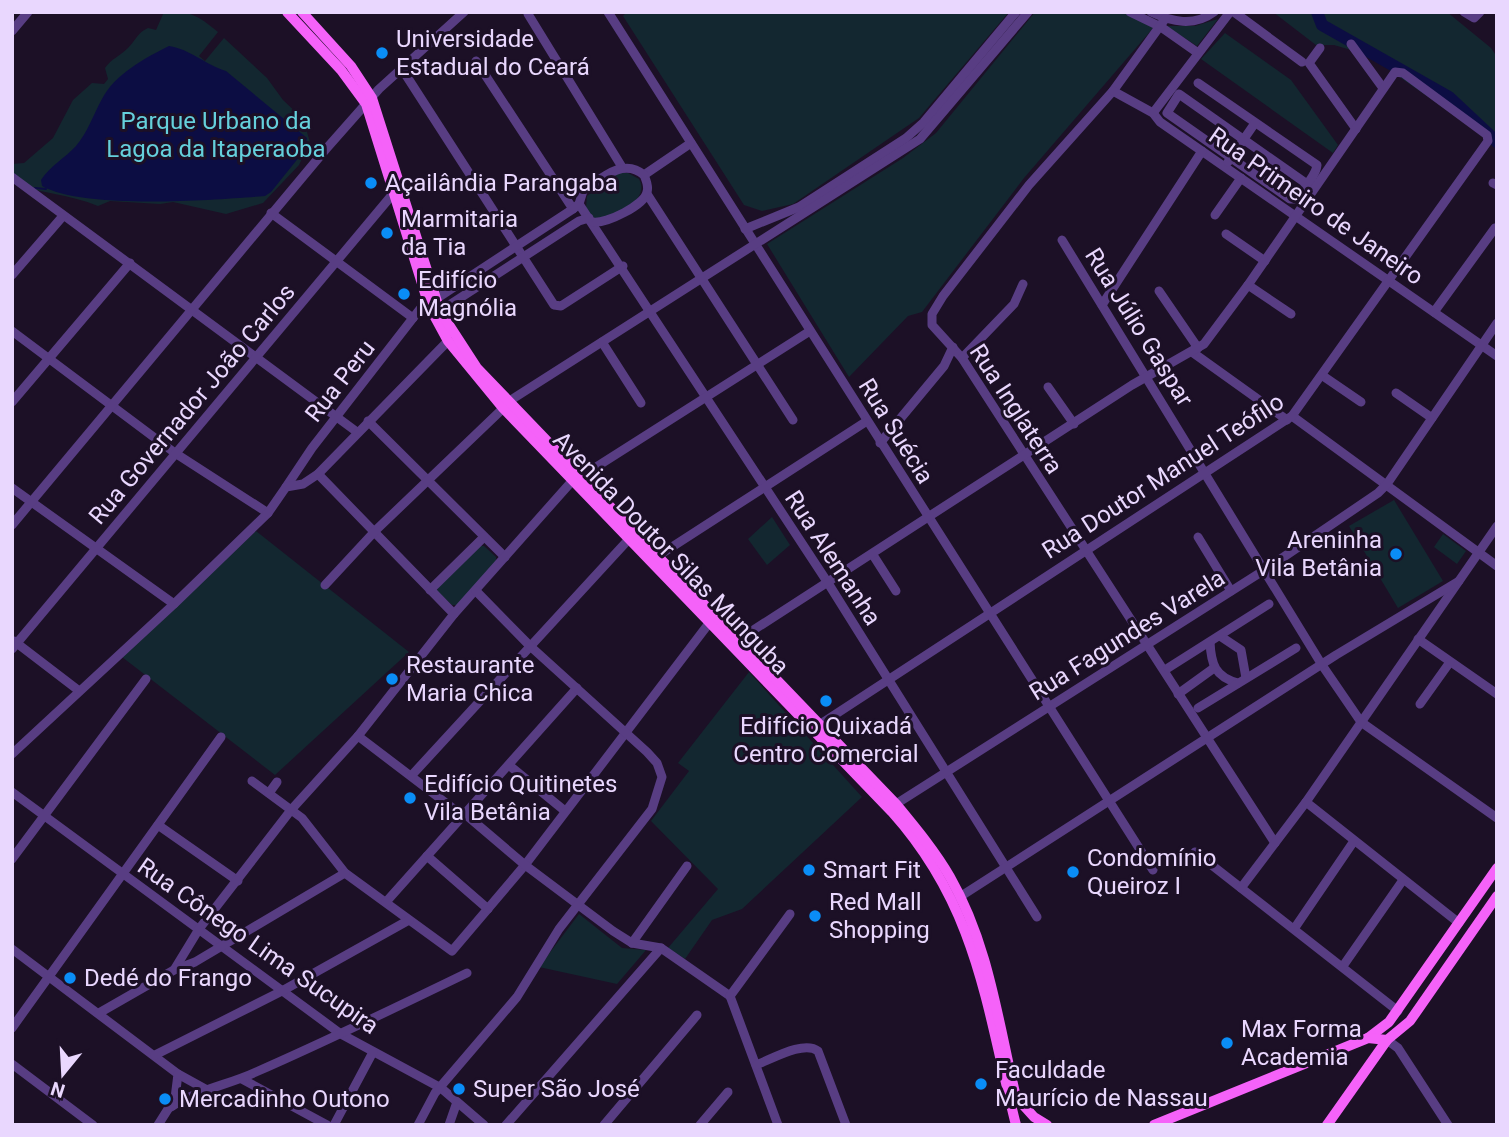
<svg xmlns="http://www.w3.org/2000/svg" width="1509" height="1137" font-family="Roboto,sans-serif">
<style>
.green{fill:#132730}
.water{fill:#0c0d43}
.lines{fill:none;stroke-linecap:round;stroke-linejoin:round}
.stream{stroke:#0c0d43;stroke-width:2}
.river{stroke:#0c0d43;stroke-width:12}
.minor{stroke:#583d83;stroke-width:9}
.major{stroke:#f562f9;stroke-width:10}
.poi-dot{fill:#0a8df6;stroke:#1c1026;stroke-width:2.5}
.labels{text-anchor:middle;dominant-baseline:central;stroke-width:6;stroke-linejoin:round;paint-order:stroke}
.poi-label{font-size:24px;fill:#e9d7fe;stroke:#1c1026;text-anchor:start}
.park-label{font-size:24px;fill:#65d0dc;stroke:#1c1026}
.street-label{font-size:24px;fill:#e9d7fe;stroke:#1c1026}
</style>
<rect width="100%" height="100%" fill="#1c1026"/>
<!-- green -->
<g class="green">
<path d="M164,12c28,0 32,2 54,20l-19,24 6,5 19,-23 43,40 16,22 20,19 7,23 -11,23 -36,38 -37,11 -53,-12 -13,2 -50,-3 -12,5c-28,-12 -58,-12 -86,-24v-18l12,-1 29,-25 20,-38 19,-17 12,1 4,-5 -3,-11c6,-9 15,-12 23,-20 8,-8 9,-15 20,-20l8,2z"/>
<polygon points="627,12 1009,12 919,118 793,204 762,211 744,205 623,16"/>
<polygon points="1035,12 1124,12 1154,27 1024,178 922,312 908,316 849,377 767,244 903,158 936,133"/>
<polygon points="1273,12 1447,12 1491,48 1497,57 1497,145 1368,55 1334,45 1316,45"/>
<polygon points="1218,19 1197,46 1166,26 1195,26"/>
<polygon points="1225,33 1291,80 1338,145 1333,153 1201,59"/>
<path d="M618,173h10l11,6c13,21 -30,46 -47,38l-6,-9 1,-12z"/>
<polygon points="1394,500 1443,581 1398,608 1349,526"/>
<polygon points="772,517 790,545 767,565 748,539"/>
<polygon points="256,531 409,652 275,775 122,657"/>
<polygon points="1443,534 1466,551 1457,564 1434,547"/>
<polygon points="479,546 484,546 496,557 496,562 457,605 452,605 437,591 438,587"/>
<polygon points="749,672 862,797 742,909 712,920 685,959 668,948 718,889 651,821 689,771 678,763"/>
<polygon points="579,914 622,948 646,950 617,984 539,967"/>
</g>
<!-- water -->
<path class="water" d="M169,46c21,3 37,19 57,25l81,67 -3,13 -33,41 -6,4c-52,4 -180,14 -223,-10l-1,-6c9,-14 24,-22 35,-34 12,-14 17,-31 26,-47 13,-25 43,-41 67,-53z"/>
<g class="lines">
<!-- stream -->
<polyline class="stream" points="35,188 46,189"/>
<!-- river -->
<polyline class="river" points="1317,12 1322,25 1449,97 1497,142"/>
<!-- minor -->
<g class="minor">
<polyline points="608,12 1153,870"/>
<polyline points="1130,12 1161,27 1198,53"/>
<path d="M1151,12c21,10 43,15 63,0"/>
<polyline points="1234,12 1302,62"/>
<polyline points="1464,12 1474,18 1480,12"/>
<polyline points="528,14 622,167"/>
<polyline points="1165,19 1113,91 1029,185 943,296 932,314 932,325 962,358 1275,843"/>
<polyline points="12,31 28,12"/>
<polyline points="1351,44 1383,88"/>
<polyline points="1320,48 1309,63 1356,129"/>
<polyline points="476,61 573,209"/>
<polyline points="402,69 554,305 561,306 623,266"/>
<path d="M1198,83l119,82c-1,11 -14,24 -21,34h-6l-123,-86 12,-19 128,90"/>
<polyline points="1113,91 1153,113 1160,122 1497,356"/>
<polyline points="1153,113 1230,12"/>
<polyline points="1228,162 1255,123"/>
<polyline points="644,175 691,143"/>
<polyline points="12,177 357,432"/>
<polyline points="1493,183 1497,185"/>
<polyline points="647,194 793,420"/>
<polyline points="579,204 828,583 1037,917"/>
<polyline points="271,213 413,318"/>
<polyline points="1215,215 1241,178"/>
<polyline points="745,229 799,207 906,138 924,122 1016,12"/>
<polyline points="1226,234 1265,261"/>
<polyline points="1062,240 1322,665 1361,722 1497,818"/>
<polyline points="12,275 63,216"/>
<polyline points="1248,285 1291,314"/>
<polyline points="1159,291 1198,348"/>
<path d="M436,299l137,-90 6,-5 4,-13c18,-12 40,-34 61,-16 2,5 5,11 3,17 -2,13 -41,32 -54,30"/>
<polyline points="1102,305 1202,151"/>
<polyline points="440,311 579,221 589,218"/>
<polyline points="1434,312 1495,228"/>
<polyline points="12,331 175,453 268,513"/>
<polyline points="602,342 641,403"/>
<polyline points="1192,352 1287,420"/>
<polyline points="962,358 1014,304 1023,284"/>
<polyline points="1323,376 1361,402"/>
<polyline points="1048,387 1074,424"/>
<polyline points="1396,393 1432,418"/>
<polyline points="12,402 130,263"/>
<polyline points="1292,416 1497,566"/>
<polyline points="368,421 505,557"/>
<polyline points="880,443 944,366 953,347"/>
<polyline points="318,474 454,614"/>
<polyline points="582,476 810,331"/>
<polyline points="286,487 312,448 427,300"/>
<polyline points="12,488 174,604"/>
<polyline points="12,525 326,149 379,89 464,12"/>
<polyline points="1198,537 1231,591"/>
<polyline points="873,555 896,591"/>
<polyline points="658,556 867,421"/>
<polyline points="325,585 376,530 514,398 920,139 1028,12"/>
<polyline points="430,590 484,537"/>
<polyline points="1220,636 1241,650 1246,678"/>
<polyline points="1418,639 1497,694"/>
<polyline points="14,641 78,690"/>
<polyline points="735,642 1132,385 1204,344 1248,285 1395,72 1403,73 1487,135 1488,141 1292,416 816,727"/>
<path d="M1210,642c1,22 5,35 28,41"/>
<polyline points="12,649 397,189"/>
<polyline points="1168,668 1269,604"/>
<polyline points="1178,694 1214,668"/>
<polyline points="1420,704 1450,662"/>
<polyline points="1198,708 1296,648"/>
<polyline points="358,736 463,816"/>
<polyline points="12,754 174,604 268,513 286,487 303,484 318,474 448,341"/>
<polyline points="510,766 565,811"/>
<polyline points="412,775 629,539"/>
<polyline points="252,781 302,818 345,873 452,951 525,865 713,618"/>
<polyline points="12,792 341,1034 441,1088 484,1125"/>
<polyline points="269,793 277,782"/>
<polyline points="1306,802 1459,923"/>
<polyline points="896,804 1266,569 1378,493 1387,484 1497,323"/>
<polyline points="465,814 525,865 613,931 632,943 661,948 730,996"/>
<polyline points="158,825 238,881"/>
<polyline points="1195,852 1398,1011"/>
<polyline points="427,856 488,909"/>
<polyline points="12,859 146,679"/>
<polyline points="1241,888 1306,802 1497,526"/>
<polyline points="955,900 1336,655 1459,581"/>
<polyline points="386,902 577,688"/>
<polyline points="1294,929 1354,841"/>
<polyline points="632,943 687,866"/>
<polyline points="12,949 178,1074 175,1098 158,1125"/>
<polyline points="1343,966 1403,880"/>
<polyline points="174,970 199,929 291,810 358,736 454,614 573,480"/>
<polyline points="730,996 778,1125"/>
<polyline points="730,996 790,914"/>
<polyline points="99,1013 174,970 195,962 345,873"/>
<polyline points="12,1028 221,737"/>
<polyline points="1387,1040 1398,1048 1448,1125"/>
<polyline points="155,1055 282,991 409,920"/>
<polyline points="12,1064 93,1125"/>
<path d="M756,1065c16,-6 48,-25 62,-14l28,74"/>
<polyline points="178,1074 207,1090"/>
<polyline points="242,1079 327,1125"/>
<path d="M171,1107c25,-17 57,-22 85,-35 71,-31 141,-65 211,-99"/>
<polyline points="334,1125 373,1052"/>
<polyline points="418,1125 435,1093 517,997 559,929 652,809 662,777 657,763 647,752 530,646 476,591"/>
<polyline points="449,1125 457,1102"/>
<polyline points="506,1125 661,948"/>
<polyline points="604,1125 697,1015"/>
<polyline points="700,1125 728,1092"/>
</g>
<!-- major -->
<g class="major">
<path d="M287,12l54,58 25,34 63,202 19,35 55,67 389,404c86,96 94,194 124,313"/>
<path d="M302,12l49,54 21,32 68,213 37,57 419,436c19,23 39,47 54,73 39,68 48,145 66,220l18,20 13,8"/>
<polyline points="1368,1038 1389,1022 1497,868"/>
<polyline points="1154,1125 1368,1038 1387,1040"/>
<polyline points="1327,1125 1387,1040 1410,1021 1497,896"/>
</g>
</g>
<!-- markers -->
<g class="poi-dot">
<circle cx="382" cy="53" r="7"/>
<circle cx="371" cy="183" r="7"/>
<circle cx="387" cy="233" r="7"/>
<circle cx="404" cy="294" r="7"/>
<circle cx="1396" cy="554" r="7"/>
<circle cx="392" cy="679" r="7"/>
<circle cx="826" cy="701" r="7"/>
<circle cx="410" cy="798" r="7"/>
<circle cx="809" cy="870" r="7"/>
<circle cx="1073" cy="872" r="7"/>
<circle cx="815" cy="916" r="7"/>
<circle cx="70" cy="978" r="7"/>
<circle cx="1227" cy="1043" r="7"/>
<circle cx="981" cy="1084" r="7"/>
<circle cx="459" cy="1089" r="7"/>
<circle cx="165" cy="1099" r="7"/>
</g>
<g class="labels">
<!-- poi labels -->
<g class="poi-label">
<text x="396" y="39">Universidade<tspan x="396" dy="28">Estadual do Ceará</tspan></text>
<text x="385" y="183">Açailândia Parangaba</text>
<text x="401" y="219">Marmitaria<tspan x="401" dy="28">da Tia</tspan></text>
<text x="418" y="280">Edifício<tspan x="418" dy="28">Magnólia</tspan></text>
<text x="1382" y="540" text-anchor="end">Areninha<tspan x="1382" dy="28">Vila Betânia</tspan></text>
<text x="406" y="665">Restaurante<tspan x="406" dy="28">Maria Chica</tspan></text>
<text x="826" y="726" text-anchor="middle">Edifício Quixadá<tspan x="826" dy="28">Centro Comercial</tspan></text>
<text x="424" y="784">Edifício Quitinetes<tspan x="424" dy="28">Vila Betânia</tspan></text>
<text x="1087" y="858">Condomínio<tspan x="1087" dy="28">Queiroz I</tspan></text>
<text x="823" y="870">Smart Fit</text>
<text x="829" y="902">Red Mall<tspan x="829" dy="28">Shopping</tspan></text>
<text x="84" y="978">Dedé do Frango</text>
<text x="1241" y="1029">Max Forma<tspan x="1241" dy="28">Academia</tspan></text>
<text x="995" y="1070">Faculdade<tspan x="995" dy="28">Maurício de Nassau</tspan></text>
<text x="473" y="1089">Super São José</text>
<text x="179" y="1099">Mercadinho Outono</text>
</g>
<!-- park labels -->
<g class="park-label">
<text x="216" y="121">Parque Urbano da<tspan x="216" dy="28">Lagoa da Itaperaoba</tspan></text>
</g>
<!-- street labels -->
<g class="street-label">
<text transform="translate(1316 206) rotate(35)">Rua Primeiro de Janeiro</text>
<text transform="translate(1139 327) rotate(58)">Rua Júlio Gaspar</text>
<text transform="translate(340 381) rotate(-52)">Rua Peru</text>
<text transform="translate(192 404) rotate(-50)">Rua Governador João Carlos</text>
<text transform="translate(1016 409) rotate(57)">Rua Inglaterra</text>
<text transform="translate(896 431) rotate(58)">Rua Suécia</text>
<text transform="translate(1163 476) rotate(-33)">Rua Doutor Manuel Teófilo</text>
<text transform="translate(671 553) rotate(46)">Avenida Doutor Silas Munguba</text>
<text transform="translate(833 558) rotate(57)">Rua Alemanha</text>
<text transform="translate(1127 635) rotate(-32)">Rua Fagundes Varela</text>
<text transform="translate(258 946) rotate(35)">Rua Cônego Lima Sucupira</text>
</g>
</g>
<!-- border -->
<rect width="1509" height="1137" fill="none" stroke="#e9d7fe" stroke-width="28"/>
<!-- north arrow -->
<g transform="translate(63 1074) rotate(198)" stroke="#1c1026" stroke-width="5" paint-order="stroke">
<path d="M0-5L12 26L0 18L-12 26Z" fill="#e9d7fe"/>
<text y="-10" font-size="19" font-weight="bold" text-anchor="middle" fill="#e9d7fe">N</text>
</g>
</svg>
